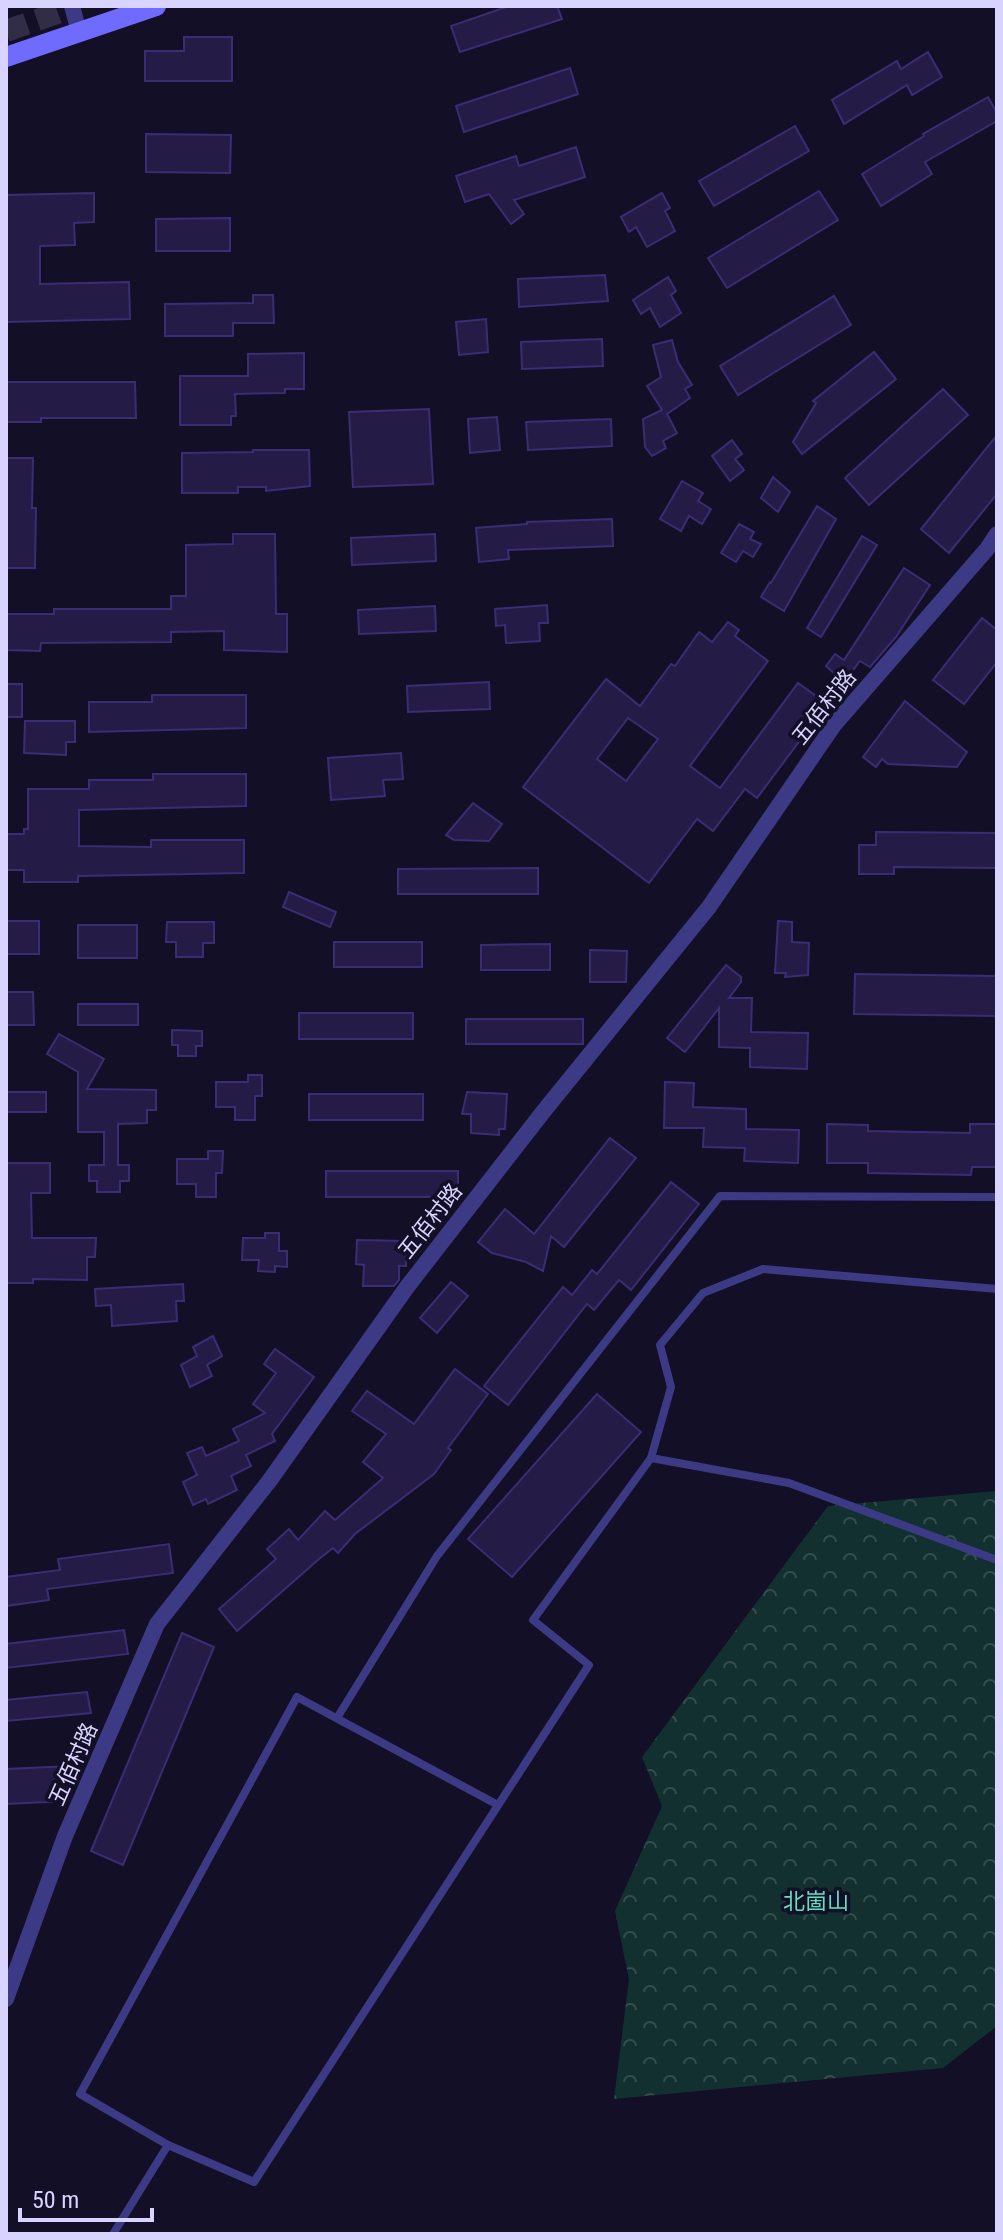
<svg xmlns="http://www.w3.org/2000/svg" width="1003" height="2240" font-family="'Roboto Condensed','Noto Sans SC',sans-serif">
<style>
.forest{fill:url(#forest-crowns)}
.building{fill:#241b47;stroke:#3b2d73;stroke-width:2;fill-rule:evenodd}
.lines{fill:none;stroke-linecap:round;stroke-linejoin:round}
.trunk-tunnel{stroke:#312d47;stroke-width:22;stroke-dasharray:22 11;stroke-linecap:butt}
.service{stroke:#3d3a85;stroke-width:8}
.minor{stroke:#3d3a85;stroke-width:16}
.secondary{stroke:#6f6bff;stroke-width:20}
.labels{text-anchor:middle;dominant-baseline:central;stroke-width:7;stroke-linejoin:round;paint-order:stroke}
.street-label{font-size:22px;fill:#d9d4ff;stroke:#130f26}
.park-label{font-size:22px;fill:#5fe0c0;stroke:#130f26}
</style>
<defs>
<pattern id="forest-crowns" width="20" height="18" patternUnits="userSpaceOnUse" patternTransform="scale(2)"><rect width="20" height="18" fill="#12302f"/><path d="M2 6a3 3 0 1 1 6 0M12 15a3 3 0 1 1 6 0" fill="none" stroke="#344d4e"/></pattern>
</defs>
<rect width="100%" height="100%" fill="#130f26"/>
<!-- forest -->
<polygon class="forest" points="997,1491 997,2026 943,2068 614,2099 629,1979 615,1911 662,1806 642,1757 828,1506"/>
<!-- building -->
<g class="building">
<polygon points="509,6 557,6 562,19 460,52 451,26"/>
<polygon points="184,37 232,37 232,81 145,81 145,51 184,51"/>
<polygon points="928,52 942,77 912,95 907,85 844,124 832,100 897,61 901,69"/>
<polygon points="570,68 578,94 464,132 456,106"/>
<polygon points="988,97 997,113 997,121 925,162 932,174 881,206 862,174 924,136 923,134"/>
<polygon points="795,126 809,151 714,206 699,181"/>
<polygon points="146,134 231,135 230,173 146,172"/>
<polygon points="576,147 585,177 514,200 524,214 511,224 489,194 465,202 456,176 516,156 519,166"/>
<polygon points="819,191 838,220 727,288 708,258"/>
<polygon points="94,193 94,222 74,223 75,245 40,246 40,284 129,282 130,319 6,322 6,195"/>
<polygon points="662,193 670,208 665,211 675,231 647,247 636,227 629,232 621,217"/>
<polygon points="230,218 230,251 156,251 156,219"/>
<polygon points="605,275 608,301 519,307 518,279"/>
<polygon points="668,277 676,291 671,295 681,313 660,327 650,308 641,314 633,300"/>
<polygon points="253,295 273,295 274,323 233,323 233,336 165,336 165,304 253,303"/>
<polygon points="834,296 851,325 738,395 720,366"/>
<polygon points="486,319 488,352 459,355 456,322"/>
<polygon points="602,339 603,366 522,369 521,342"/>
<polygon points="672,340 678,362 692,385 685,389 690,398 667,414 677,433 663,441 666,448 652,456 645,447 643,419 662,410 647,386 661,377 653,345"/>
<polygon points="874,352 896,379 802,454 793,442 816,403 813,401"/>
<polygon points="304,353 304,389 285,389 285,393 235,394 236,416 231,416 231,425 180,425 180,376 248,376 248,354"/>
<polygon points="6,382 135,382 136,418 41,418 41,422 6,422"/>
<polygon points="943,389 968,415 869,505 845,478"/>
<polygon points="429,409 433,484 353,487 349,412"/>
<polygon points="497,417 500,450 470,453 468,419"/>
<polygon points="611,419 612,446 528,450 526,422"/>
<polygon points="997,435 997,494 949,553 921,529"/>
<polygon points="732,440 742,454 735,459 744,470 730,481 712,456"/>
<polygon points="253,450 309,450 310,486 266,491 266,487 238,487 238,493 182,493 182,453 253,452"/>
<polygon points="6,458 33,458 32,508 36,508 35,568 6,568"/>
<polygon points="773,477 790,492 778,512 761,498"/>
<polygon points="682,481 703,493 698,501 711,509 702,524 689,516 681,531 660,519"/>
<polygon points="817,506 836,519 784,611 761,597 770,582 771,583"/>
<polygon points="612,519 613,546 508,550 509,559 479,562 476,528 527,524 527,522"/>
<polygon points="739,524 754,532 750,539 761,544 753,557 743,551 736,562 721,553"/>
<polygon points="233,534 275,534 276,614 287,614 287,652 224,650 224,631 171,632 171,642 41,643 40,651 6,650 6,614 54,614 54,609 171,609 171,596 186,596 186,545 233,544"/>
<polygon points="435,534 436,561 352,565 351,538"/>
<polygon points="862,536 877,545 821,637 807,628"/>
<polygon points="904,568 930,585 896,637 870,667 860,661 837,691 828,685 835,674 826,666 835,654 844,660"/>
<polygon points="547,605 548,623 539,623 540,641 506,643 505,625 496,626 495,609"/>
<polygon points="435,606 436,631 359,634 358,610"/>
<polygon points="982,618 997,630 997,662 964,704 933,680"/>
<path d="M728,622l11,8 -4,6 33,25 -78,105 30,22 78,-105 29,21 -70,94 -12,-9 -32,42 -16,-12 -48,64 -126,-96 83,-108 34,27 31,-42 4,2 24,-34 13,10zM628,718l30,21 -32,42 -29,-22z"/>
<polygon points="489,682 490,709 408,712 407,686"/>
<rect x="6" y="684" width="16" height="33"/>
<polygon points="152,695 246,695 246,728 89,732 89,702 152,702"/>
<polygon points="905,701 967,752 957,767 888,764 882,759 876,767 863,757"/>
<polygon points="25,721 75,721 75,742 66,742 66,755 24,753"/>
<polygon points="401,753 403,779 383,780 385,796 331,800 328,758"/>
<polygon points="153,774 246,774 246,806 79,810 79,846 151,847 151,840 244,840 244,873 78,876 78,882 24,882 24,870 6,870 6,834 24,834 24,829 28,829 28,789 89,789 89,780 153,780"/>
<polygon points="473,803 502,824 489,841 454,840 446,835"/>
<polygon points="876,832 997,833 997,868 894,867 894,874 859,874 859,845 876,845"/>
<polygon points="538,868 538,894 398,894 398,869"/>
<polygon points="289,892 336,912 330,927 283,907"/>
<rect x="6" y="921" width="33" height="33"/>
<polygon points="778,921 792,922 792,942 809,943 808,975 785,977 786,973 775,973"/>
<polygon points="167,922 214,922 214,943 203,943 203,957 176,957 176,942 166,942"/>
<rect x="78" y="925" width="59" height="33"/>
<rect x="334" y="942" width="88" height="25"/>
<polygon points="550,944 550,970 481,970 481,945"/>
<polygon points="590,950 627,951 626,982 590,982"/>
<polygon points="726,965 741,977 741,982 729,998 752,998 751,1032 808,1033 807,1069 750,1067 750,1048 719,1047 719,1008 685,1052 667,1038"/>
<polygon points="855,974 997,976 997,1016 854,1014"/>
<polygon points="6,992 33,992 34,1025 6,1025"/>
<rect x="78" y="1004" width="60" height="21"/>
<rect x="299" y="1013" width="114" height="26"/>
<rect x="466" y="1019" width="117" height="25"/>
<polygon points="172,1030 202,1031 202,1046 196,1046 196,1056 178,1056 178,1045 172,1045"/>
<polygon points="59,1034 104,1059 87,1089 156,1090 156,1110 147,1110 147,1123 118,1124 118,1165 129,1165 129,1181 120,1181 120,1192 97,1192 97,1181 89,1181 89,1165 104,1165 104,1132 78,1132 78,1072 47,1054"/>
<polygon points="248,1075 262,1075 262,1096 255,1096 255,1120 235,1120 235,1107 216,1107 216,1082 248,1082"/>
<polygon points="665,1082 694,1083 693,1107 746,1109 746,1129 799,1130 798,1163 744,1161 745,1148 703,1147 704,1128 664,1128"/>
<rect x="6" y="1092" width="40" height="20"/>
<polygon points="467,1092 507,1094 505,1129 499,1129 499,1135 471,1133 471,1114 462,1114"/>
<rect x="309" y="1094" width="114" height="26"/>
<polygon points="827,1124 868,1125 868,1131 970,1133 970,1124 997,1124 997,1167 972,1167 971,1175 868,1173 868,1163 827,1163"/>
<polygon points="610,1138 636,1158 564,1247 551,1236 543,1271 526,1262 492,1253 478,1242 505,1209 534,1234"/>
<polygon points="208,1151 223,1151 222,1173 216,1173 216,1197 196,1197 196,1184 177,1184 177,1159 208,1159"/>
<polygon points="6,1163 50,1163 50,1193 31,1193 32,1238 96,1238 95,1257 87,1257 87,1280 33,1279 33,1283 7,1283"/>
<rect x="326" y="1171" width="132" height="26"/>
<polygon points="671,1182 699,1204 631,1290 619,1280 594,1310 587,1304 508,1405 484,1386 563,1287 572,1295 592,1270 597,1274"/>
<polygon points="265,1233 279,1233 279,1251 287,1251 287,1267 275,1266 275,1272 258,1271 259,1260 242,1260 243,1238 265,1238"/>
<polygon points="357,1240 407,1241 406,1266 399,1266 399,1280 394,1286 363,1286 364,1265 356,1264"/>
<polygon points="451,1282 468,1296 437,1333 420,1318"/>
<polygon points="183,1284 184,1301 176,1301 177,1321 112,1326 111,1305 96,1306 95,1289"/>
<polygon points="213,1336 222,1356 207,1365 212,1376 190,1387 181,1365 197,1356 193,1347"/>
<polygon points="275,1349 314,1377 272,1434 275,1441 246,1455 251,1466 231,1476 237,1490 208,1504 206,1499 193,1505 183,1482 197,1475 187,1453 202,1447 206,1456 239,1441 233,1429 265,1413 253,1404 276,1373 264,1364"/>
<polygon points="455,1369 488,1394 448,1448 451,1450 434,1474 355,1534 338,1553 333,1548 319,1559 237,1631 219,1609 276,1559 267,1549 289,1529 298,1540 325,1511 335,1520 383,1478 363,1462 386,1434 352,1411 367,1391 414,1424"/>
<polygon points="597,1394 641,1432 512,1577 468,1539"/>
<polygon points="169,1544 173,1573 47,1589 49,1600 6,1606 6,1577 60,1570 58,1559"/>
<polygon points="124,1630 128,1654 6,1668 6,1644"/>
<polygon points="182,1633 214,1647 123,1865 91,1851"/>
<polygon points="87,1692 91,1713 6,1721 6,1700"/>
<polygon points="71,1766 72,1792 68,1801 6,1804 6,1769"/>
</g>
<g class="lines">
<!-- trunk-tunnel -->
<polyline class="trunk-tunnel" points="6,31 77,6"/>
<!-- service -->
<g class="service">
<polyline points="651,1458 789,1483 997,1560"/>
<polyline points="337,1718 437,1556 720,1196 997,1197"/>
<polyline points="498,1805 297,1697 80,2094 168,2145 254,2182 589,1665 533,1620 651,1458 671,1387 660,1345 703,1293 763,1269 997,1289"/>
<polyline points="113,2234 168,2145"/>
</g>
<!-- minor -->
<g class="minor">
<polyline points="72,6 79,32"/>
<polyline points="6,1999 65,1836 157,1624 270,1480 407,1287 543,1112 709,907 834,725 987,549 997,534"/>
</g>
<!-- secondary -->
<polyline class="secondary" points="6,57 156,6"/>
</g>
<g class="labels">
<!-- street labels -->
<g class="street-label">
<text transform="translate(824 707) rotate(-52)">五佰村路</text>
<text transform="translate(430 1221) rotate(-52)">五佰村路</text>
<text transform="translate(73 1764) rotate(-66)">五佰村路</text>
</g>
<!-- park labels -->
<g class="park-label">
<text x="816" y="1901">北崮山</text>
</g>
</g>
<!-- border -->
<rect width="1003" height="2240" fill="none" stroke="#d9d4ff" stroke-width="16"/>
<!-- scale -->
<path d="M20 2208v12h132v-12" fill="none" stroke="#d9d4ff" stroke-width="4"/>
<text x="32" y="2208" font-size="24" fill="#d9d4ff" stroke="#130f26" stroke-width="6" paint-order="stroke">50 m</text>
</svg>
